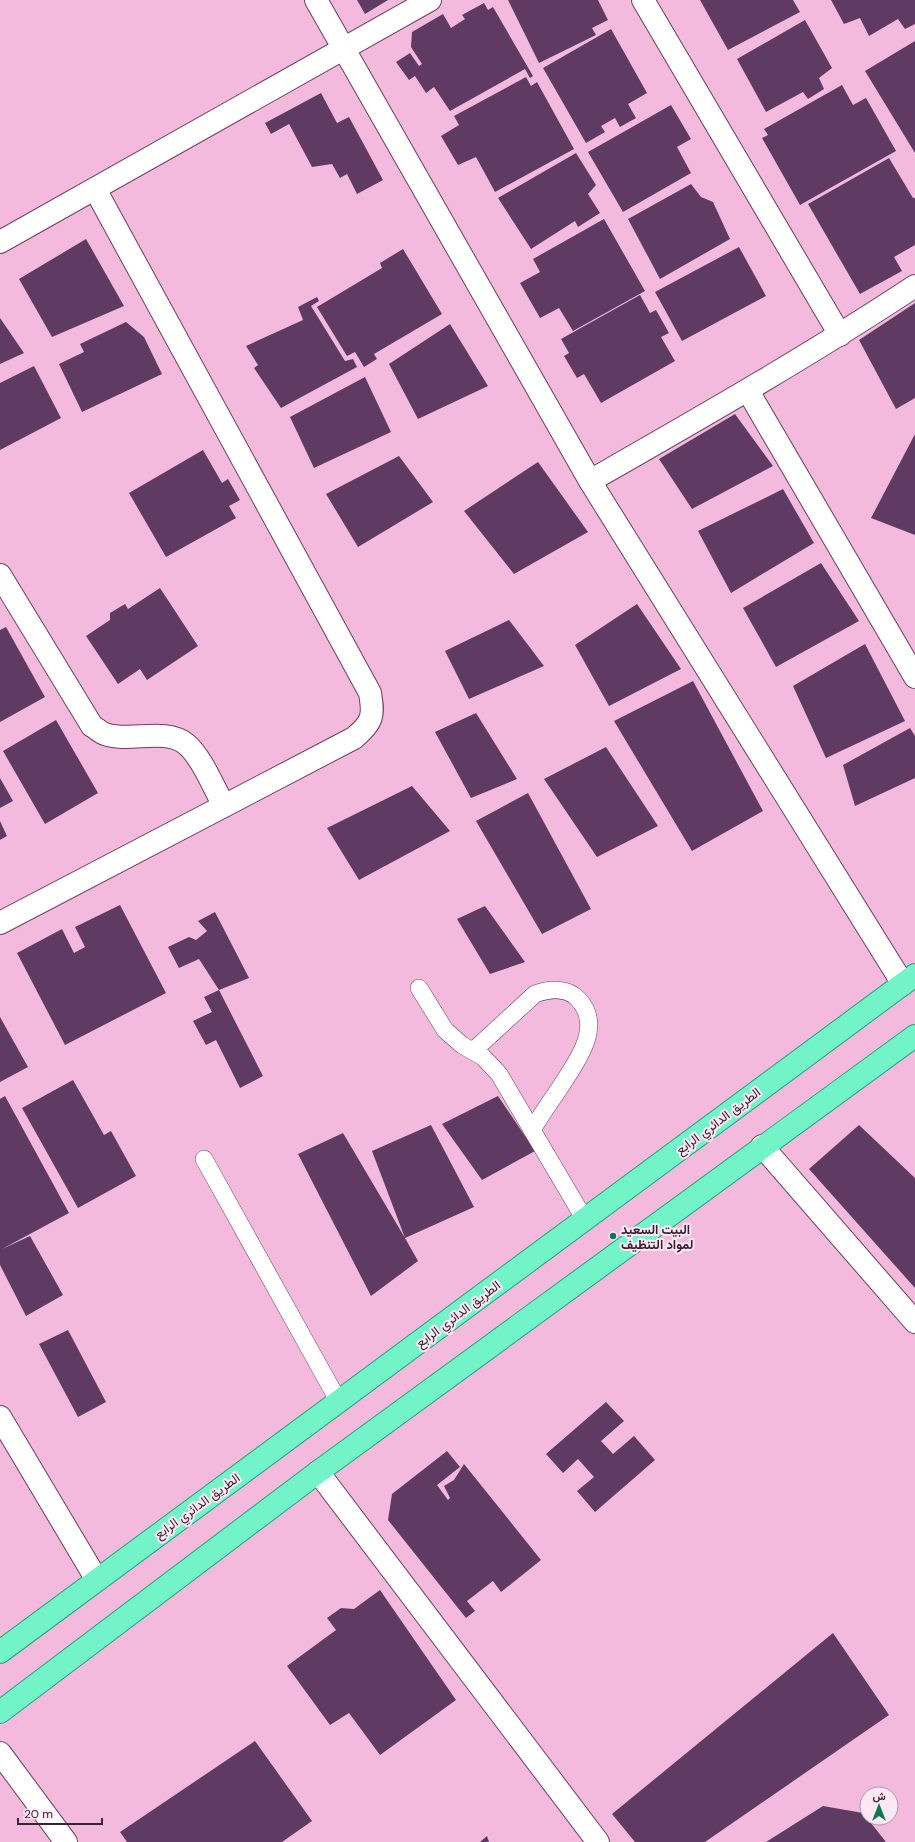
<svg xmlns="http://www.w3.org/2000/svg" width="915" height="1842" font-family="'DM Sans',Vazirmatn,sans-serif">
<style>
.building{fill:#5f3b64}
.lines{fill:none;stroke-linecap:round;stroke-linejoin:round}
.service-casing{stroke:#6e3e5c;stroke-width:18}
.minor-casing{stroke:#6e3e5c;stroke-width:24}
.primary-casing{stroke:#21a57b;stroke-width:24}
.service{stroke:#fff;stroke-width:17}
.minor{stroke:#fff;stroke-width:22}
.primary{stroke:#72f3c8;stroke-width:22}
.poi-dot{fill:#0b7852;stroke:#ffe7f5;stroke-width:1.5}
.labels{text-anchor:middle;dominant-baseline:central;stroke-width:4;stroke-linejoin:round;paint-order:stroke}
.street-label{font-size:13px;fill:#382230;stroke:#ffe7f5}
.poi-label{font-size:13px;font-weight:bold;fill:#382230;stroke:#ffe7f5;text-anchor:start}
</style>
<rect width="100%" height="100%" fill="#f3badd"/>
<!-- building -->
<g class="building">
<polygon points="357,0 388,0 365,14"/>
<polygon points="508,0 598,0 608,20 592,28 596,35 539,63"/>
<polygon points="700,0 793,0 800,12 728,50"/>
<polygon points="831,0 915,0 915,24 905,29 898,19 869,36 860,18 844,24"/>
<polygon points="484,3 488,10 493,7 533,76 530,78 525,69 450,111 434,87 426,93 415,76 409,80 396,62 410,53 419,66 422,64 411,47 412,32 443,14 451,28 465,19 462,15"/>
<polygon points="805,20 832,68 819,78 824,89 808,99 803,92 766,112 737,59"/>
<polygon points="611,29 647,93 628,104 636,118 620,127 615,118 601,126 605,132 586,143 543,68"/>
<polygon points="915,41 915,153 865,71"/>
<polygon points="526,77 531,86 537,82 574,149 495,192 476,157 458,165 441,136 459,125 454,116"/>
<polygon points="842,85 853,105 866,98 896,151 800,205 762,138 768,135 764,129"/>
<polygon points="321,93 337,123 349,117 383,180 357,194 347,174 340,178 332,164 312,167 289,124 271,134 265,123"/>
<polygon points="671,105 691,139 677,147 691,173 623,212 588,152"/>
<polygon points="576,153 596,185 588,194 600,213 578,227 575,221 531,249 498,198"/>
<polygon points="889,158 913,198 915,198 915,245 894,257 902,271 860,294 808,204"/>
<polygon points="691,184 701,197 713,202 730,239 660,279 628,219"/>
<polygon points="604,219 645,291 573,331 559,308 540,318 520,283 540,272 533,259"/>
<polygon points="86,239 124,306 52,337 19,279"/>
<polygon points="739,247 766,296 682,341 655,292"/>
<polygon points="403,249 442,314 374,354 377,359 364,367 355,352 347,356 317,307 382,268 380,263"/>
<polygon points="640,295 650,313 656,310 669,333 661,337 675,361 601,403 584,374 577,378 564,356 569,353 561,339"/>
<polygon points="317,297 319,301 311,306 345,361 353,359 357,367 281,408 254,368 258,365 246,346 303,320 298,307"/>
<polygon points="915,303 915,398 896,409 859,340"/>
<polygon points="0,318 24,353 0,364"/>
<polygon points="126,322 144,337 162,374 82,412 59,364 84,352 80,344"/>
<polygon points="450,324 488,386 418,419 389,364"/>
<polygon points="34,366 61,418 0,450 0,383"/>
<polygon points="365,377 391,432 314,468 290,417"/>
<polygon points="735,414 773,466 692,509 659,459"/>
<polygon points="915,434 915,535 871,518"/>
<polygon points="203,450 222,483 228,479 240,500 229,506 236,518 166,557 129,493"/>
<polygon points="399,456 433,502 358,547 326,494"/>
<polygon points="538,462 588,532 514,574 464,511"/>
<polygon points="783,489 814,543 731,593 698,531"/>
<polygon points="821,563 859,621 776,667 743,608"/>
<polygon points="160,588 198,646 147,680 140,669 118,684 86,636 110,620 110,613 125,604 128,609"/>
<polygon points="637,604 681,669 609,706 575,645"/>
<polygon points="509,620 544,666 469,699 445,651"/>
<polygon points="6,627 45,697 0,722 0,630"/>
<polygon points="865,644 905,721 826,758 793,686"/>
<polygon points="693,681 763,811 692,851 614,721"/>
<polygon points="476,713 517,779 471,798 435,732"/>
<polygon points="56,720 98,793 45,824 3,751"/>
<polygon points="910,728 915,736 915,778 855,806 843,765"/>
<polygon points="606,747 658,826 597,857 544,779"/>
<polygon points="0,778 13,801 0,808"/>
<polygon points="412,786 450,831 359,880 327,828"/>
<polygon points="528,793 591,909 542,934 476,821"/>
<polygon points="0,821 7,836 0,840"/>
<polygon points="120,905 166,993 65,1045 17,953 62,929 74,953 85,947 75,927"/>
<polygon points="485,906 525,962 490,974 457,919"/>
<polygon points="215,912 249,978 219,990 199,959 179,968 168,947 189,937 196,940 207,931 198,921"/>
<polygon points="219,990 263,1076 240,1088 216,1040 206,1045 193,1021 212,1012 204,997"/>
<polygon points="0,1017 28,1067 0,1082"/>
<polygon points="73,1080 104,1135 111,1131 136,1176 78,1208 22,1108"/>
<polygon points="5,1096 69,1213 2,1249 30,1236 63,1295 26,1316 0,1265 0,1099"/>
<polygon points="498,1096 535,1151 482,1180 442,1124"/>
<polygon points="431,1125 474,1207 405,1238 418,1261 371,1296 298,1154 343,1133 405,1238 372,1151"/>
<polygon points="859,1125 915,1178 915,1288 809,1169"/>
<polygon points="68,1330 106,1402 78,1417 39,1344"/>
<polygon points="606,1402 624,1421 601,1441 613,1454 634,1436 655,1460 595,1512 577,1491 594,1477 578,1459 563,1473 546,1454"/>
<polygon points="447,1451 460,1467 437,1485 448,1500 450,1498 444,1486 454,1480 464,1464 541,1560 501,1592 493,1581 467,1601 475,1611 466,1618 388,1520 392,1494"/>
<polygon points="380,1590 456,1700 380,1755 349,1713 330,1725 287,1666 336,1630 327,1618 341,1608 354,1609"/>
<polygon points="833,1633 889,1715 705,1842 635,1842 612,1814"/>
<polygon points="255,1741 312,1821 282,1842 127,1842 120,1832"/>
<polygon points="823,1806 863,1813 886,1842 766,1842"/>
<polygon points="487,1836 489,1842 480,1842"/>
</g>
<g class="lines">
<defs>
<g id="service">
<polyline points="419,988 445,1030 462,1045 483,1057 499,1074 585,1220"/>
<path d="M473,1051l62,-57c14,-5 32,-7 43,5 26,27 -1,62 -17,87 -10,15 -20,29 -29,44"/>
<polyline points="204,1159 339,1402"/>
</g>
<g id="minor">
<polyline points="316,0 590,481 903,984"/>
<polyline points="643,0 840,335"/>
<polyline points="0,242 430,0"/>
<polyline points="748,391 915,677"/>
<path d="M590,481c110,-63 219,-125 325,-195"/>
<path d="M0,575l92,151c4,2 9,7 13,8 24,9 60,-7 81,10 15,12 28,44 38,62"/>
<path d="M0,923l354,-185c19,-16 20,-22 16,-45l-275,-504"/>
<polyline points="762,1146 915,1322"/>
<polyline points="0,1417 97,1580"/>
<polyline points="318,1472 598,1842"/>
<polyline points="0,1753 66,1842"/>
</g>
<g id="primary">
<polyline points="0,1652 915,975"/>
<polyline points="0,1712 318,1472 915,1036"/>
</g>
</defs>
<!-- service casing -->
<use href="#service" class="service-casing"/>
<!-- minor casing -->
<use href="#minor" class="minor-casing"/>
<!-- primary casing -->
<use href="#primary" class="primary-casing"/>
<!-- service -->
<use href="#service" class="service"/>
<!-- minor -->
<use href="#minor" class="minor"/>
<!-- primary -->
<use href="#primary" class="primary"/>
</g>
<!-- markers -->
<circle class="poi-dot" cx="613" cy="1236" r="4"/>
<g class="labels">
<!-- street labels -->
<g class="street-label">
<text transform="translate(718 1121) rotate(-37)">الطريق الدائري الرابع</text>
<text transform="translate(458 1314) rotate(-37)">الطريق الدائري الرابع</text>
<text transform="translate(197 1506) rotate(-36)">الطريق الدائري الرابع</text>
</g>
<!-- poi labels -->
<g class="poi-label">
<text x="621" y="1229">البيت السعيد<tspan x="621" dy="15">لمواد التنظيف</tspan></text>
</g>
</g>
<!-- north arrow -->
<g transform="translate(879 1806)"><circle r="19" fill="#ffe7f5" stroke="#af98a6"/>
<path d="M0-3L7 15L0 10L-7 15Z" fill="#0b7852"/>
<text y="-6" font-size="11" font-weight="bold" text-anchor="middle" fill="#382230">ش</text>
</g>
<!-- scale -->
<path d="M18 1818v6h84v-6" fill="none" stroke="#382230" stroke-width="2"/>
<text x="24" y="1818" font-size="12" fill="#382230" stroke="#ffe7f5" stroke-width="3" paint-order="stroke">20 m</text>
</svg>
